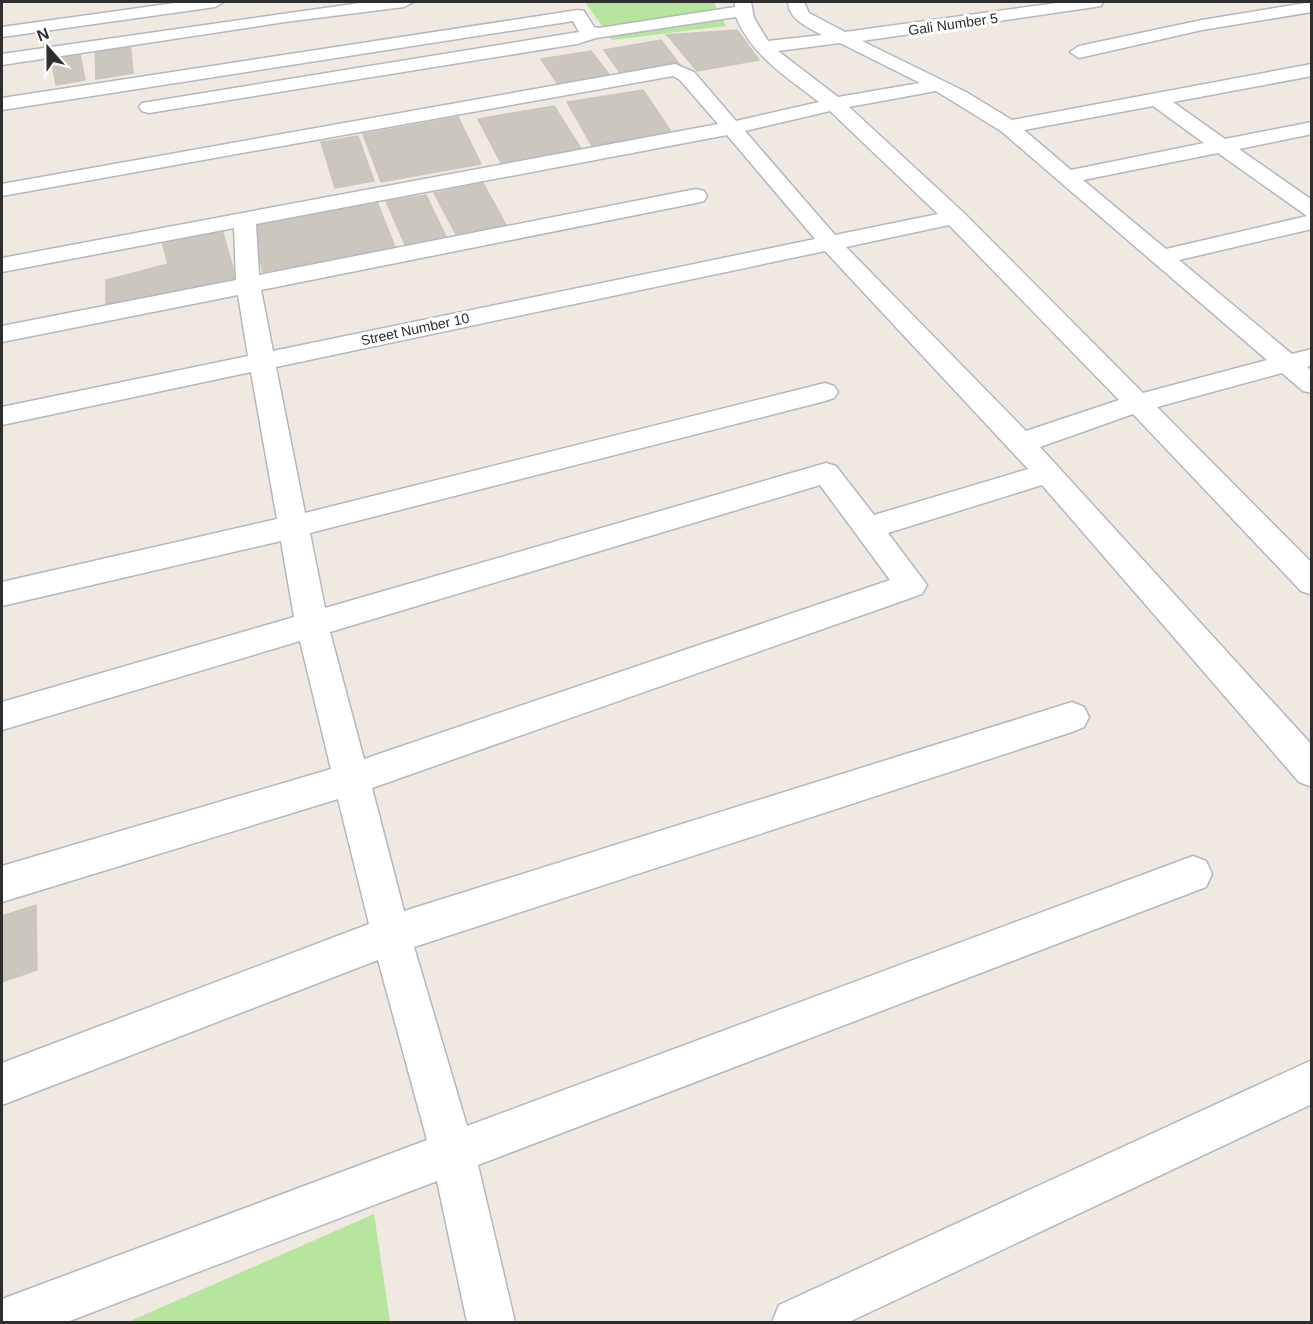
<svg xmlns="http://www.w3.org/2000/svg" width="1313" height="1324" font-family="Arial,sans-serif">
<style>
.green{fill:#b6e59e}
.building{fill:#cbc7bf;stroke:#cbc5ba;stroke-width:1.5}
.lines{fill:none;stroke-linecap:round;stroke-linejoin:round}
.street-casing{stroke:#b4b7c1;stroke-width:3}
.street{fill:#fff;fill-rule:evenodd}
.labels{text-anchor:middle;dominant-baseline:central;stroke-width:6;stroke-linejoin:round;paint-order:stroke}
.far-street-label{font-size:14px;fill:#2e2e2e;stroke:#fff}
</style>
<rect width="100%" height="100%" fill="#efe9e1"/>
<!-- green -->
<g class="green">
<polygon points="585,2 714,2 726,26 612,40"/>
<polygon points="374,1214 390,1322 128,1322"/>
</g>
<!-- building -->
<g class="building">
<polygon points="737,30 759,60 697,71 667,35"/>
<polygon points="661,40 680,65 621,74 604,50"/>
<polygon points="130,43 133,73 96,79 95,48"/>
<polygon points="79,49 85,80 56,85 50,54"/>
<polygon points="591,51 611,77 559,86 541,59"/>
<polygon points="643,90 672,133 592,146 567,102"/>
<polygon points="554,106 582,150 502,165 478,119"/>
<polygon points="458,117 481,164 381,182 363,134"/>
<polygon points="358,136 374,181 335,188 321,142"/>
<polygon points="483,183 510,232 459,240 434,193"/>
<polygon points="426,195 448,241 406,247 386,201"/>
<polygon points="375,197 395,247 263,272 249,221"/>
<polygon points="221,226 237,282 106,311 106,280 168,264 161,237"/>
<polygon points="36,905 37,970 2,982 2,916"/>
</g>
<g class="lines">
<defs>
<g id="street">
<polygon points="182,2 224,2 215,7 2,37 2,27"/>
<polygon points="367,2 413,2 404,7 285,22 2,65 2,54"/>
<path d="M735,2h16l3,16 14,23 54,-6c-14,-8 -33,-15 -34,-33h16l5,11 36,19 219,-30h39l-2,4 -6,1 -233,34 104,51 46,28 300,-56v12l-139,26 52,37 87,-17v12l-73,15 73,51v29l-133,31 113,94 20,-5v16l-5,2 5,4v22l-9,-2 -21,-18 -125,34 155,156v32l-11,-4 -168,-177 -93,33 272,298v42l-13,-5 -257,-297 -154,48 39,52 -5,9 -550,194 32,123 668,-209 12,5 5,10 -5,10 -12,5 -658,215 53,179 726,-270 13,5 6,13 -6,13 -728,278 37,157h-48l-30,-141 -370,141h-65v-23l425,-159 -49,-180 -376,145v-42l367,-139 -31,-125 -336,103v-36l329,-97 -31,-128 -298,89v-28l292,-85 -13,-76 -279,65v-24l275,-63 -26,-147 -249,53v-18l246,-51 -10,-61 -236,47v-16l234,-46 -2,-52 -232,44v-14l716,-134 -38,-44 -7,-4 -671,120v-12l673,-120 19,8 42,49 83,-19c-32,-25 -67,-46 -83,-85l-140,21 -19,6 -428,69 -7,-2 -3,-4 3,-4 437,-71 -6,-11 -571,89v-12l576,-88 6,1 10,16 5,1 136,-21zM840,43l80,40 -82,14 -60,-46zM936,91l65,40 266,229 -124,33 -180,-181 -114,-105zM1153,106l51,37 -133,27 -47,-40zM830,111l108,103 -103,21 -90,-104zM727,135l88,104 -542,112 -12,-61 435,-87 8,-2 3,-5 -3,-5 -8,-2 -437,86 -3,-51zM1218,153l89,63 -141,33 -83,-69zM949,225l170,175 -93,31 -180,-184zM825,251l203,218 -154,46 -38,-49 -10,-3 -501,145 -15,-75 515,-132 9,-3 4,-6 -4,-6 -9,-3 -520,130 -29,-146zM820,485l70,95 -526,179 -34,-127z"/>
<polygon points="1312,2 1312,12 1202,30 1079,58 1070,52 1079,46 1202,20"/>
<polygon points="1312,1060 1312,1104 849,1322 772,1322 779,1305"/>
</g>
</defs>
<!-- street casing -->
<use href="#street" class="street-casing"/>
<!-- street -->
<use href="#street" class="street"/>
</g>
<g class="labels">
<!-- far-street labels -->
<g class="far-street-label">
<text transform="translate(953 24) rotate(-8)">Gali Number 5</text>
<text transform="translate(415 329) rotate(-12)">Street Number 10</text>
</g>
</g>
<!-- border -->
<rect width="1313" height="1324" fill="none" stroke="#2e2e2e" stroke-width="6"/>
<!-- north arrow -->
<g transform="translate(48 48) rotate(339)" stroke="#ffffff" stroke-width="4.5" paint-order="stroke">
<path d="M0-4.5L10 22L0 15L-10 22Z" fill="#2e2e2e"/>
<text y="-9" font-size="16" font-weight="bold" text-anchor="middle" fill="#2e2e2e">N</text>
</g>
</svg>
